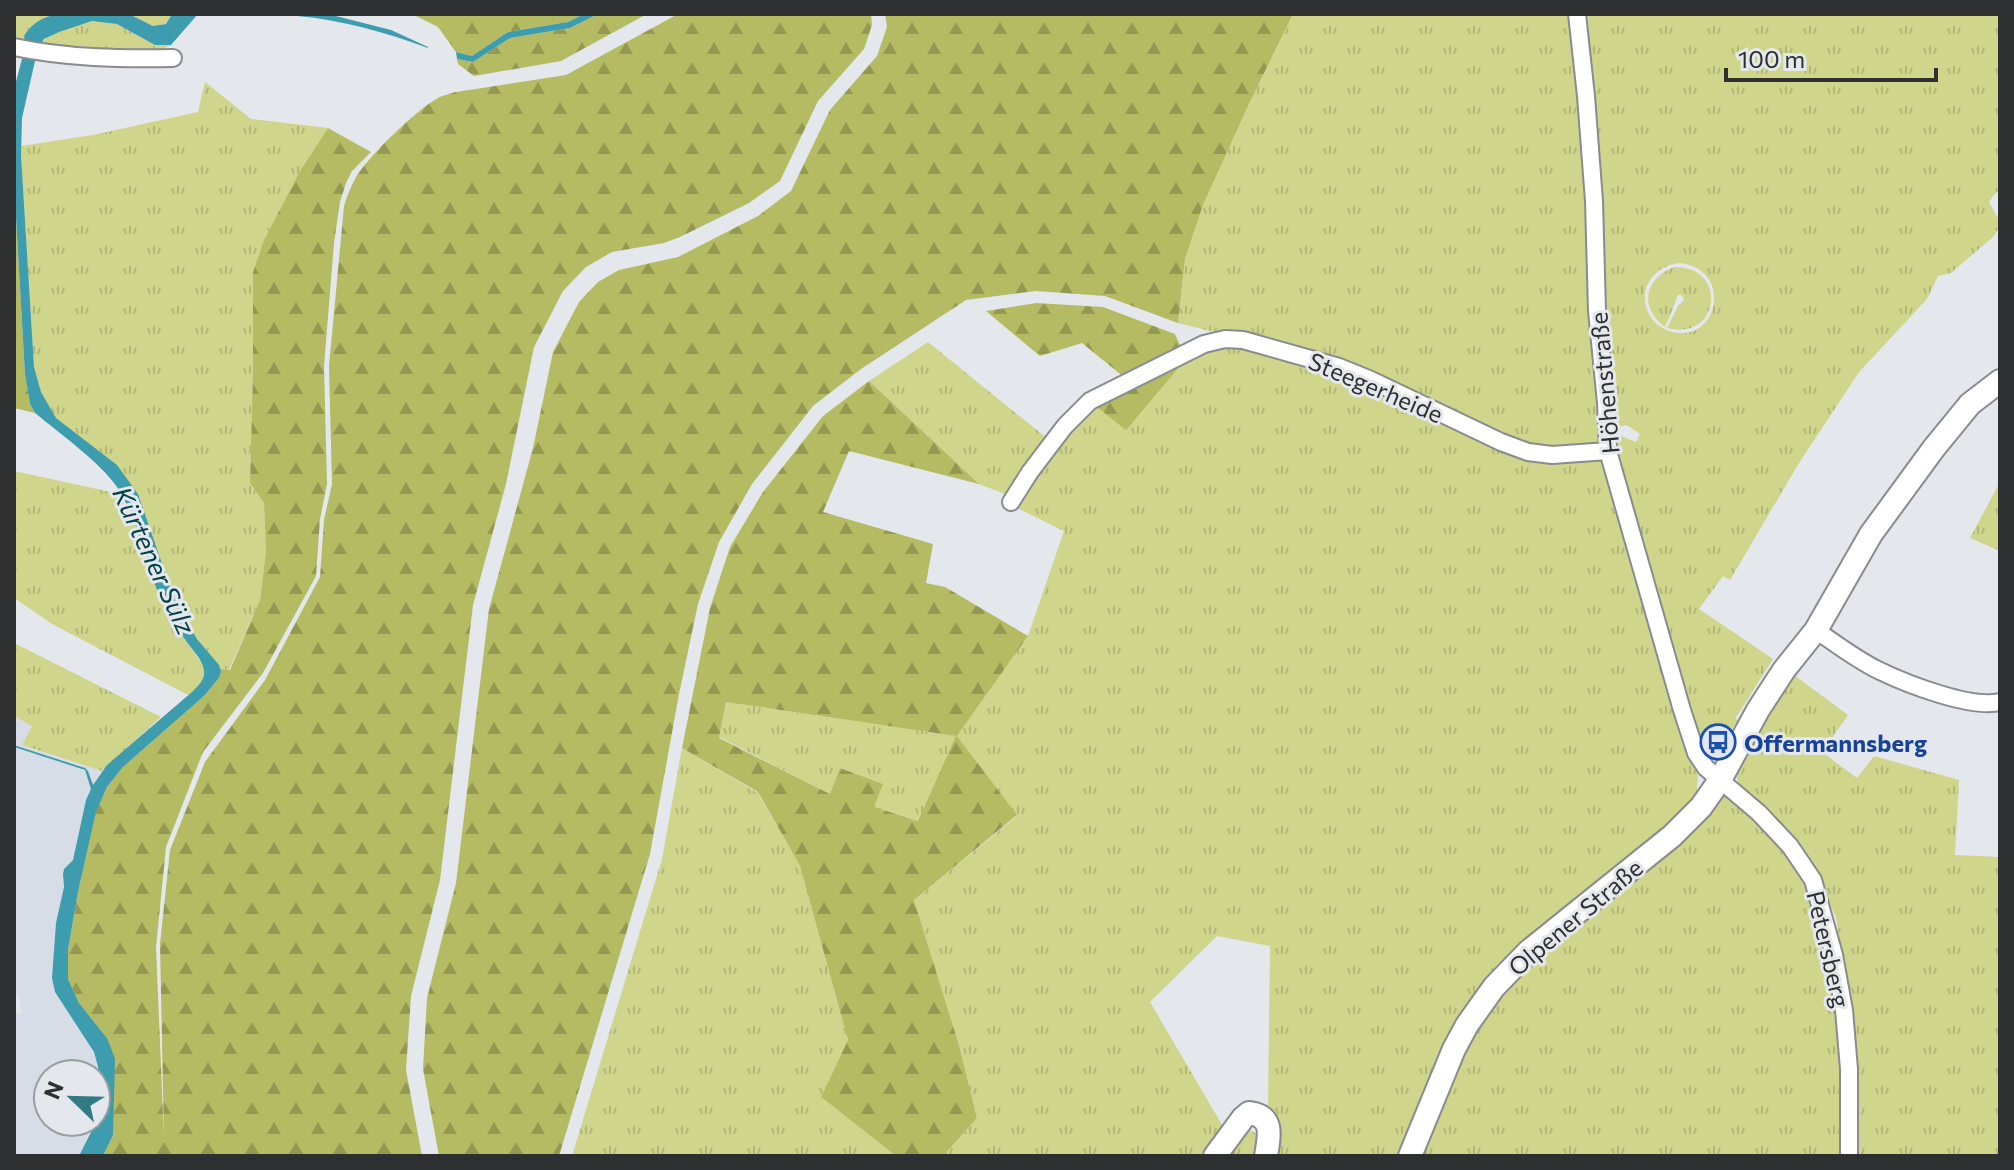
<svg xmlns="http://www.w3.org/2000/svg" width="2014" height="1170" font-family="Commissioner,sans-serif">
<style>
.built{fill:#d6dde7}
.grass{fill:url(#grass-tufts);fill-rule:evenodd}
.forest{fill:url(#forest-firs);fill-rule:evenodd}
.water{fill:#3d9cad}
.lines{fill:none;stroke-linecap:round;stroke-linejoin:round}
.street-casing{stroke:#898b8f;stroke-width:20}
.secondary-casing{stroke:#898b8f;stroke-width:26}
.street{stroke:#fff;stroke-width:16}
.secondary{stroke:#fff;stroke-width:22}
.labels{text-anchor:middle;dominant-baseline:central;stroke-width:6;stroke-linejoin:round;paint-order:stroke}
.street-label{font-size:24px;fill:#2e2f31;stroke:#e4e7eb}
.transit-label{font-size:24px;font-weight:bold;fill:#164399;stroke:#e4e7eb;text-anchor:start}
.water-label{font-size:26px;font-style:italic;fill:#044049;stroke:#e4e7eb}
</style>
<defs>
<pattern id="grass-tufts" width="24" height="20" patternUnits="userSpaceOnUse" patternTransform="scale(2)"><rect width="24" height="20" fill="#cfd58b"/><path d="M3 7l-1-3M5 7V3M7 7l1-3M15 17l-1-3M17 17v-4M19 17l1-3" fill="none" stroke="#b2b778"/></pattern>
<pattern id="forest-firs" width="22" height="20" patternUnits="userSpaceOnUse" patternTransform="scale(2)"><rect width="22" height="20" fill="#b5bb62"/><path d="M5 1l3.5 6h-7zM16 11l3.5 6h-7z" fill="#949851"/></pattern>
</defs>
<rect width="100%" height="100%" fill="#e4e7eb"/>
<!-- built -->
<g class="built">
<polygon points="14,716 32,726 23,746 102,771 93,785 88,771 79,765 14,745"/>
<polygon points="14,747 85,770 91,789 86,800 73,860 64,869 63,897 55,934 55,992 94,1052 100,1082 99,1106 96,1119 96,1074 48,1074 48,1122 94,1122 79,1156 14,1156 14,1012 22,1013 19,999 14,990"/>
</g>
<!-- grass -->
<g class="grass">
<polygon points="14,14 57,14 47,17 26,43 14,37"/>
<polygon points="129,14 172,14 166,24 153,26"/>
<polygon points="1293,14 1573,14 1582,97 1600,443 1597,446 1550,449 1520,443 1234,332 1222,330 1214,332 1178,323 1185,259 1203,205 1248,106"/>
<path d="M1584,14h416v175l-7,7 -4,6 10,18 -1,9 -5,8 -42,36 -13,3 -11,23 -68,73 -60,91 -69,117 -7,-4 -24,33 74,50 -38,60 4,1 -26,31 -5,2 -9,-4 -85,-306h4l3,-3 -5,-6 20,8 4,-8 -13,-9 -14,3zM1679,263c55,5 40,81 -7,69 -10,-3 -20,-10 -24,-20 -11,-24 7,-46 31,-49z"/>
<path d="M92,21l25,3 38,21h16l-16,8 -117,-7c12,-15 36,-19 54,-25z"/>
<polygon points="205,82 251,119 328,128 300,171 264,240 253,272 253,369 250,483 264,503 266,551 260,600 229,670 221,669 197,639 174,598 138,494 116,465 56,418 41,392 34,367 21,155 21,146 93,135 198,112"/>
<path d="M1674,267c55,-1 46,75 -7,61l11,-22 6,-6 -2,-5h-4c-4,10 -8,21 -13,32 -26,-20 -21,-48 9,-60z"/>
<polygon points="928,342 1049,440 1010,496 979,484 869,381"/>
<polygon points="1235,343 1319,365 1500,445 1598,457 1604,462 1698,775 1696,802 1506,963 1401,1156 1274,1156 1277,1125 1268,1107 1270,946 1217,936 1150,1002 1225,1130 1208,1156 943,1156 977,1118 959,1045 914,900 1017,816 957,736 919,821 873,807 882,784 840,768 830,794 719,737 726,702 957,736 1028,636 1064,531 1017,508 1016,504 1073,424 1093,404 1217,344"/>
<path d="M14,471l106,23 18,39 19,58 7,16 40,60c2,13 -6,20 -16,28l-136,-71 -38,-26z"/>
<polygon points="2000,482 2000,551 1970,538"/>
<polygon points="14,643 161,717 102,771 22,745 32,726 14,716"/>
<polygon points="1790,672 1848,715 1822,752 1857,778 1874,756 1959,780 1955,855 2000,857 2000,1156 1855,1156 1850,1011 1836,917 1821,886 1739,786 1735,769"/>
<polygon points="682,748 758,793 800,866 848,1040 821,1097 896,1156 572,1156 662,859"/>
<polygon points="1724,792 1768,830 1796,864 1811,891 1834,988 1841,1044 1843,1119 1841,1156 1418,1156 1471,1035 1487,1010 1530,961 1709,815"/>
<polygon points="1247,1129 1261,1136 1258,1156 1229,1156"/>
</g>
<!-- forest -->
<g class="forest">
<polygon points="412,14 584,14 568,22 508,32 472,56 456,52 438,27"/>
<polygon points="598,14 647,14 561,61 474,76 458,64 457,59 473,62 510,38 570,28"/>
<path d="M678,14h193l1,11 -8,24 -46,52 -38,80 -31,22 -69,34 -16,6 -52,9 -26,15 -23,24 -29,56 -28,137 -33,121 -33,275 -29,116 -5,74 16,86h-319l10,-21 -6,-97 -28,-35 -11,-24v-29l10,-58 18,-81 11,-24 16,-20 81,-71 15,-18 2,-9 9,1 30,-70 6,-49 -2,-48 -14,-20 3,-114v-97l11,-32 36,-69 28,-43 43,24 -19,19 -6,12 -6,19 -6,41 -10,123 3,118 -7,35 -4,57 -53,97 -60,79 -37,95 -10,100 8,192 -4,-195 10,-94 35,-88 60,-82 55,-103 4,-57 8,-36 -3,-118 15,-160c3,-10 7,-20 12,-29 12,-20 61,-68 82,-79 5,-3 12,-4 18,-6l110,-17z"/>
<polygon points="885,14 1293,14 1248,106 1203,205 1185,259 1178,323 1105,296 1036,291 966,300 861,369 813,406 752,484 719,542 698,604 679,694 650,854 559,1156 439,1156 423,1069 427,998 456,883 489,609 533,448 553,352 579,302 598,282 619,270 678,257 758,216 791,191 830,110 877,56 887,27"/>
<polygon points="14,183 25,374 30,404 35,413 14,408"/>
<polygon points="1036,303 1103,307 1175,334 1182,350 1125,378 1082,343 1040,356 986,311"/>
<polygon points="1186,359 1126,430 1093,404"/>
<path d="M869,381l110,103 -130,-33 -26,61 110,32 -7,39 19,4 83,49 -71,100 60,79 -103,85 45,145 18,73 -34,38h-47l-75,-59 27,-57 -48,-174 -42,-74 -76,-44 28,-140 20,-61 33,-55 60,-76zM726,702l230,34 -38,85 -44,-14 9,-23 -43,-16 -10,26 -111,-56z"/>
</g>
<!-- water -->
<g class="water">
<path d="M57,14h72l24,12 13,-2 6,-10h26l-27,31h-16l-38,-21 -25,-3 -33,11 -15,7 -6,9 -16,70 -1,37 13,212 7,25 15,26 61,47 21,29 36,104 23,41 22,26 2,6 -2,7 -15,18 -81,71 -16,20 -11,25 -18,80 -10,58v29l11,24 28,35 8,21 -2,76 -10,21h-24l17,-34 4,-25 -2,-30 -4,-15 -39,-60 -3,-14 4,-55 8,-36 -1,-13 1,-5 9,-9 13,-60 5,-11 -6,-19 -71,-23v-2l71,23 3,3 5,14 14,-20 85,-73c13,-12 16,-19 7,-34 -16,-21 -33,-43 -42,-68 -13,-34 -20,-72 -40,-103 -17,-25 -58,-54 -82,-74l-5,-9 -5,-30 -11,-191v-94l12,-45 -2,-8c8,-13 17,-18 33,-22z"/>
<path d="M297,14h31l63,16 37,17v1c-43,-16 -86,-28 -131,-32z"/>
<polygon points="584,14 598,14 570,28 510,38 473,62 457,59 456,52 472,56 508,32 568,22"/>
</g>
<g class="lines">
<defs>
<g id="street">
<polyline points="1577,14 1586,96 1594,201 1597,311 1606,403 1608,451 1682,710 1696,753 1706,768 1759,813 1790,846 1813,880 1834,955 1844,1010 1849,1069 1849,1156"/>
<path d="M14,47c52,11 106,12 159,11"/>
<polyline points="1011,502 1030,472 1052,443 1065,426 1090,401 1204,344 1225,339 1243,340 1339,367 1371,380 1501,442 1528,452 1552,455 1608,451"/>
<path d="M1816,630c20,14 41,30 64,41 27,13 91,38 120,31"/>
</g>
<g id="secondary">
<path d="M1215,1156l28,-38 6,-5c26,3 20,24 17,43"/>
<polyline points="1410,1156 1454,1049 1467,1025 1494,987 1529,951 1672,836 1701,807 1720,780 1758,710 1784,670 1816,630 1871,534 1934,448 1970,404 2000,381"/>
</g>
</defs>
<!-- street casing -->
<use href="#street" class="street-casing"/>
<!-- secondary casing -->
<use href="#secondary" class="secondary-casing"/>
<!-- street -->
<use href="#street" class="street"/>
<!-- secondary -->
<use href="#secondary" class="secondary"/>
</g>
<!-- icons -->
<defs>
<symbol id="bus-ring" viewBox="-11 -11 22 22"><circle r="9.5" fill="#e4e7eb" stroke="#1a4fb4" stroke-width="1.5"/><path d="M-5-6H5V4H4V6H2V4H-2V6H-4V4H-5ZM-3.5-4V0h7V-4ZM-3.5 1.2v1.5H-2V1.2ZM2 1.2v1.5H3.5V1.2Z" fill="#1a4fb4"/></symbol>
</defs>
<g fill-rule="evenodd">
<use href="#bus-ring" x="1698" y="722" width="40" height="40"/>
</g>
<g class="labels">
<!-- street labels -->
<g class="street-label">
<text transform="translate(1604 383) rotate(-95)">Höhenstraße</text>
<text transform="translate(1376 387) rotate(23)">Steegerheide</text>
<text transform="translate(1575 917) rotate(-40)">Olpener Straße</text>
<text transform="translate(1829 949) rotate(77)">Petersberg</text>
</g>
<!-- transit labels -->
<g class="transit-label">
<text x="1744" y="742">Offermannsberg</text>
</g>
<!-- water labels -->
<g class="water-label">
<text transform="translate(155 560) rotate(65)">Kürtener Sülz</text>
</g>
</g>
<!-- border -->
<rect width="2014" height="1170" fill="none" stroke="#2e2f31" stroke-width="32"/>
<!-- north arrow -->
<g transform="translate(72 1098) rotate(293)"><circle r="38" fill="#e4e7eb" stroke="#9b9da1" stroke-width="2"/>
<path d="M0-6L14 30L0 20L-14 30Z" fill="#337b83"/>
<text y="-12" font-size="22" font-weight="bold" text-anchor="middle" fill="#2e2f31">N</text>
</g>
<!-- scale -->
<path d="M1726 68v12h210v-12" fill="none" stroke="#2e2f31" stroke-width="4"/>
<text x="1738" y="68" font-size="24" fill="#2e2f31" stroke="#e4e7eb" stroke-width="6" paint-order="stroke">100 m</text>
</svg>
